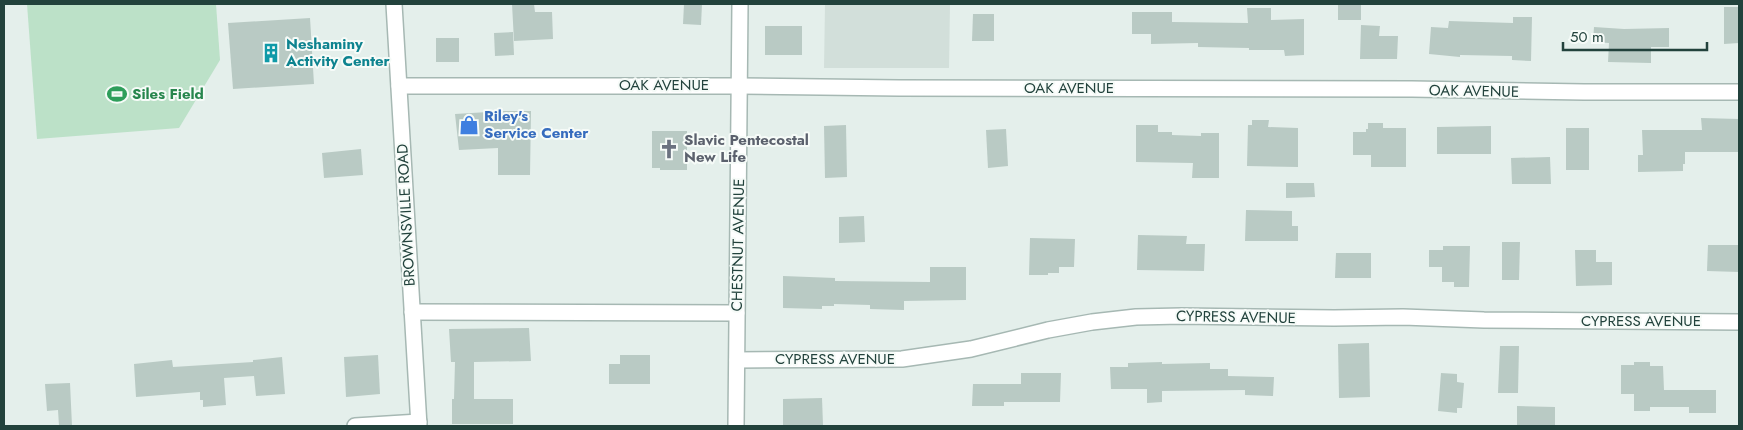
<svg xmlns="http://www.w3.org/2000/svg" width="1743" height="430" font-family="Jost,sans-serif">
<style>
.built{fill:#d2dfda}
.green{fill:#bce1c8}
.building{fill:#b9cac4}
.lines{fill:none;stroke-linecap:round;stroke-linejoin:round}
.minor-casing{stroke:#a6b8b3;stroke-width:18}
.minor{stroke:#fff;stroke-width:15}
.labels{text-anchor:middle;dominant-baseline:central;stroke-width:4;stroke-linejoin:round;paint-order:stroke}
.culture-label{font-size:15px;font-weight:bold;fill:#0d838f;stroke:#f6fbf8;text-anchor:start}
.street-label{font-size:15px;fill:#22423c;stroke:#f6fbf8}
.leisure-label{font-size:15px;font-weight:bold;fill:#27864d;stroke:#f6fbf8;text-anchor:start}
.shop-label{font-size:15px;font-weight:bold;fill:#366cbe;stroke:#f6fbf8;text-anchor:start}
.worship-label{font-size:15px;font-weight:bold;fill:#5b616d;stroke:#f6fbf8;text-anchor:start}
</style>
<rect width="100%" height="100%" fill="#e4efeb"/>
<!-- built -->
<polygon class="built" points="825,4 950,4 949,68 824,68"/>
<!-- green -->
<polygon class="green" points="27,4 216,4 220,60 179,128 37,139"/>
<!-- building -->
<g class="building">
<polygon points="512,4 534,4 535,12 552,12 553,39 514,41"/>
<polygon points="684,4 702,4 701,25 683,24"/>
<rect x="1338" y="4" width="23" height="16"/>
<polygon points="1724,7 1739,7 1739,43 1724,44"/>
<polygon points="1247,8 1271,8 1271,20 1304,19 1304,55 1285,56 1284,50 1249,50 1249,48 1198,47 1198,43 1151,44 1151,34 1132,34 1132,12 1172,12 1172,22 1248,23"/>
<polygon points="973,14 994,14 994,41 972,41"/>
<polygon points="1513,17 1532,17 1531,61 1512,60 1512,56 1460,55 1460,57 1429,54 1431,27 1448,28 1449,21 1513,23"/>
<polygon points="310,18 314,84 233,89 228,23"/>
<polygon points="1361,25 1380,26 1379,36 1398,36 1397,59 1360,59"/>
<rect x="765" y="26" width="37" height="29"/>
<polygon points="1594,27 1624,29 1669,28 1669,47 1651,47 1651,63 1608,62 1609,43 1593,42"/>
<polygon points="513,32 514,55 495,56 494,33"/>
<rect x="436" y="38" width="23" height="24"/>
<polygon points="505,111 531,111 530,175 498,175 498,148 459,150 455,114"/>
<polygon points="1701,118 1739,119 1739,152 1685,152 1685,164 1683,164 1683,171 1638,172 1638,155 1643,155 1642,130 1702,130"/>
<polygon points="1252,120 1269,120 1268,127 1298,128 1298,167 1247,166 1248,125 1252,125"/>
<polygon points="1368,123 1383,123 1383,128 1406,128 1406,167 1371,167 1371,155 1353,155 1353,132 1366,132 1366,129 1368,129"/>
<polygon points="846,125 847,177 825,178 824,126"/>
<polygon points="1136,125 1158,125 1158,132 1172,132 1172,135 1201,136 1201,133 1219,133 1219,178 1192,178 1193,163 1136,162"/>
<polygon points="1491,126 1491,154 1437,154 1437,127"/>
<rect x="1566" y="128" width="23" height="42"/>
<polygon points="1006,129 1008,166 988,168 986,130"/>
<polygon points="652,131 687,131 687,170 660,170 660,168 652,168"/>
<polygon points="361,149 363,175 324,178 322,153"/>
<polygon points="1550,157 1551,184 1512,184 1511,158"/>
<polygon points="1286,183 1314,183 1315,197 1286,198"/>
<polygon points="1246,210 1292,211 1292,226 1298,226 1298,241 1245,241"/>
<polygon points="864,216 865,242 839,243 839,217"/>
<polygon points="1138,235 1187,236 1186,244 1205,244 1204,271 1137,270"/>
<polygon points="1030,238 1075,239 1074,267 1059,267 1059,273 1048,273 1048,275 1029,275"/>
<polygon points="1502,242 1520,242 1519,280 1502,280"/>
<polygon points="1708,245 1739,245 1739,272 1707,271"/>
<polygon points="1443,246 1470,246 1469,287 1454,287 1454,282 1442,282 1442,267 1429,267 1429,250 1443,250"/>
<polygon points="1575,250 1596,250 1596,262 1612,262 1612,285 1576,286"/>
<polygon points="1336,253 1371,253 1371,278 1335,278"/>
<polygon points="930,267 966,267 966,300 904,301 904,310 870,309 870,305 834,304 834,306 822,306 822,309 783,308 783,276 835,278 835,281 930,282"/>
<polygon points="529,328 531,361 474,362 474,399 513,399 513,424 452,424 452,399 454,399 455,362 451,362 449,329"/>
<polygon points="1369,343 1370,397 1339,398 1338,344"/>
<polygon points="1500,346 1519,346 1518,393 1498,393"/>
<polygon points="378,355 380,394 346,397 344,357"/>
<polygon points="620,355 650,355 650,384 609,384 609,364 620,364"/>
<polygon points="282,357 285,394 256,396 254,376 224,378 226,405 203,407 203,400 200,400 200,392 136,397 134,364 172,360 173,367 253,362 253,360"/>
<polygon points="1162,362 1162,364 1210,363 1210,369 1228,369 1228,376 1274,377 1273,396 1245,395 1245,390 1162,391 1162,402 1147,403 1147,389 1111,389 1110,367 1128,367 1128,363"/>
<polygon points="1634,362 1650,362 1650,366 1663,366 1664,390 1716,390 1716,413 1689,413 1689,407 1650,407 1650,411 1634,411 1634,394 1621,394 1621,365 1634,365"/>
<polygon points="1021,373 1061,373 1060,402 1004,402 1004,406 972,406 973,384 1021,384"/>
<polygon points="1441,373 1457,374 1457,382 1464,383 1462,408 1457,408 1457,413 1438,411"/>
<polygon points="70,383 72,426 59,426 58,410 47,411 45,384"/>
<polygon points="822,398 823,425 783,426 783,399"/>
<polygon points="1517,406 1555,407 1555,426 1517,426"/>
</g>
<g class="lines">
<defs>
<g id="minor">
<polyline points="394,4 419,426"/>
<polyline points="399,86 740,86 899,88 1412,89 1584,92 1739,92"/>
<polyline points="412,312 737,313"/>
<polyline points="737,360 902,359 971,349 1048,330 1092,322 1136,317 1181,316 1334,318 1403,317 1484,320 1739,322"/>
<polyline points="355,426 419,422"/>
<polyline points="736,426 740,4"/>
</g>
</defs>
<!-- minor casing -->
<use href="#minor" class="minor-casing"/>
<!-- minor -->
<use href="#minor" class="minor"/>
</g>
<!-- icons -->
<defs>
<symbol id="building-bare" viewBox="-9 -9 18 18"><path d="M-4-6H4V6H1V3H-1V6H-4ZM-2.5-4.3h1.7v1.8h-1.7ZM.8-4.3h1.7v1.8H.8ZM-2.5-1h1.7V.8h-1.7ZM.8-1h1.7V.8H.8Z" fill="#0f9aa8" stroke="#f6fbf8" stroke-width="2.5" paint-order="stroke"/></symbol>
<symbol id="stadium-bare" viewBox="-9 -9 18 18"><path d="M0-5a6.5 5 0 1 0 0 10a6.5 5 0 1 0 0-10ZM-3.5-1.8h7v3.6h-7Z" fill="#2e9e5b" stroke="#f6fbf8" stroke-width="2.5" paint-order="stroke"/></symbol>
<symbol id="shop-bare" viewBox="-9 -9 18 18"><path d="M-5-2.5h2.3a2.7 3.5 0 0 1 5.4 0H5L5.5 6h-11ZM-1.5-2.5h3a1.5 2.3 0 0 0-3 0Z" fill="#3f7fe0" stroke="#f6fbf8" stroke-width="2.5" paint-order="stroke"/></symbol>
<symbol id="church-bare" viewBox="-9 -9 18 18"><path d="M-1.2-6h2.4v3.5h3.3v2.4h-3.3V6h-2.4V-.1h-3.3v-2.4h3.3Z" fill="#6b7280" stroke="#f6fbf8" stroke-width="2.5" paint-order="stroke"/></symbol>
</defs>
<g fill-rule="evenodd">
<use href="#building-bare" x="257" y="39" width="28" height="28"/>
<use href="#stadium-bare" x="103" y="80" width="28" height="28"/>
<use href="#shop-bare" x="455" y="111" width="28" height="28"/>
<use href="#church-bare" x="655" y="135" width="28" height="28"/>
</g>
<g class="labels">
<!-- culture labels -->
<g class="culture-label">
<text x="286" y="44">Neshaminy<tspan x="286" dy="17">Activity Center</tspan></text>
</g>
<!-- street labels -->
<g class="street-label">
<text x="664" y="85">OAK AVENUE</text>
<text x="1069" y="88">OAK AVENUE</text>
<text transform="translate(1474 91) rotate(1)">OAK AVENUE</text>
<text transform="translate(406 215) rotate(-93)">BROWNSVILLE ROAD</text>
<text transform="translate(738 245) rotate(-89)">CHESTNUT AVENUE</text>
<text transform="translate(1236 317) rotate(1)">CYPRESS AVENUE</text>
<text x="1641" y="321">CYPRESS AVENUE</text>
<text x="835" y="359">CYPRESS AVENUE</text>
</g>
<!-- leisure labels -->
<g class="leisure-label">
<text x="132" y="94">Siles Field</text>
</g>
<!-- shop labels -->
<g class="shop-label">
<text x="484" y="116">Riley's<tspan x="484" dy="17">Service Center</tspan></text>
</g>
<!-- worship labels -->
<g class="worship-label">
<text x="684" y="140">Slavic Pentecostal<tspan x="684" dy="17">New Life</tspan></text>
</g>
</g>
<!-- border -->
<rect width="1743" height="430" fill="none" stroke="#22423c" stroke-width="10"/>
<!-- scale -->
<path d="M1563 42v8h144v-8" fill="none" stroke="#22423c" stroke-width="2.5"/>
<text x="1570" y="42" font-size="15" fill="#22423c" stroke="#f6fbf8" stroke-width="4" paint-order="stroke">50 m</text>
</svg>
